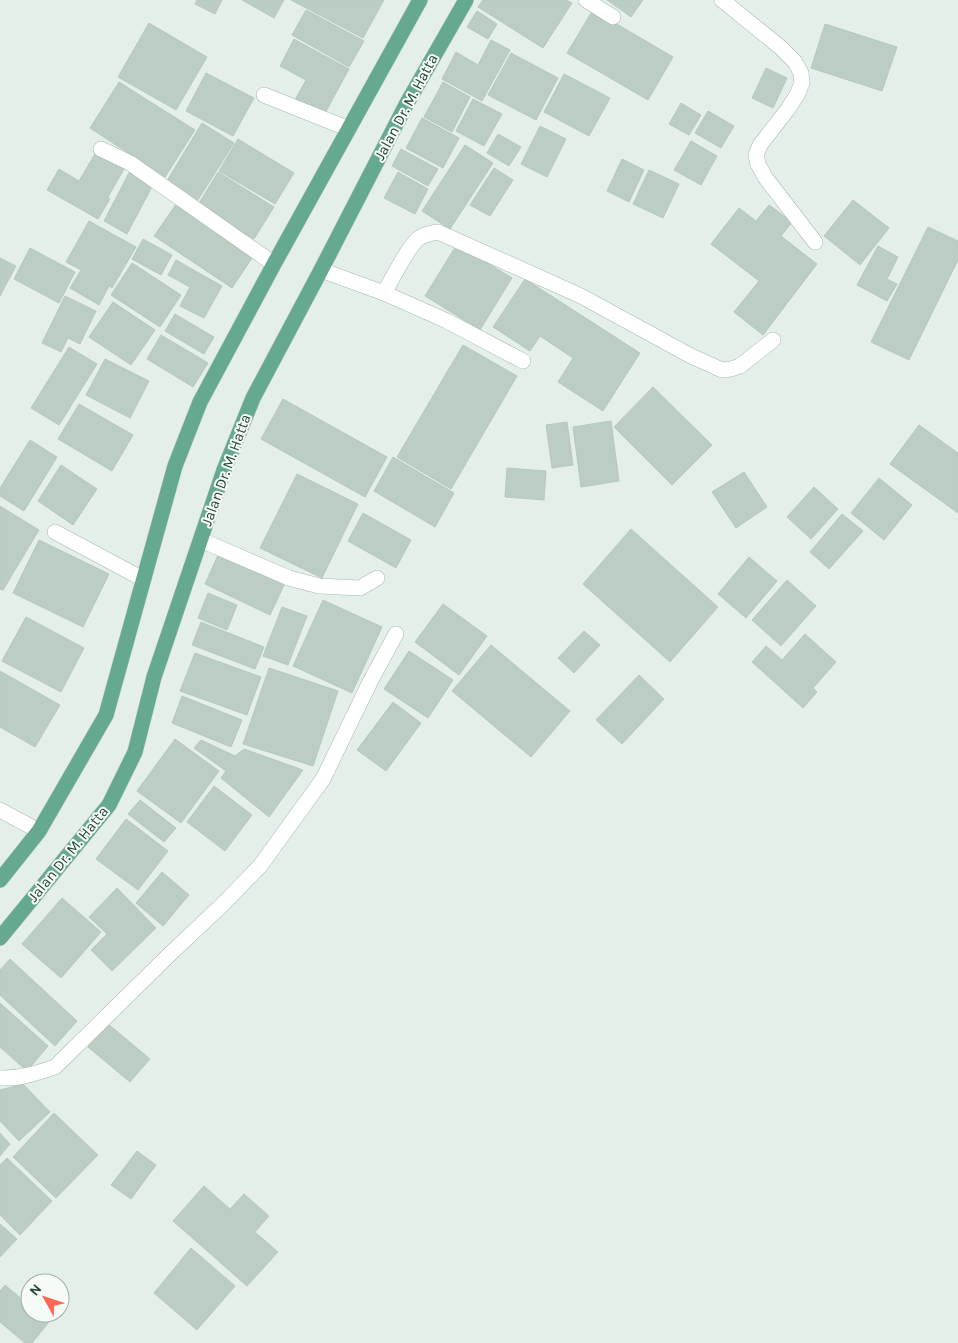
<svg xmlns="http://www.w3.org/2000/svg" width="958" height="1343" font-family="Karla,sans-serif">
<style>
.building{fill:#bccdc4;stroke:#b6c9bf}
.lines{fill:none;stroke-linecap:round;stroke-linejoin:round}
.minor-casing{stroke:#a6b8b0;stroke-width:16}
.major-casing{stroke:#c1cac7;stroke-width:16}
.minor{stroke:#fff;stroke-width:15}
.major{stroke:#65a98e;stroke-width:15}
.labels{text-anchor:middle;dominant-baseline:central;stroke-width:4;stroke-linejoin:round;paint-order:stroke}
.street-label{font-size:15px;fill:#214336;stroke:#f6fbf7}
</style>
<rect width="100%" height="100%" fill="#e4efe9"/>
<!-- building -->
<g class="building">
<polygon points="197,0 222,0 215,14 195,4"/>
<polygon points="242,0 284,0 274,18"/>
<polygon points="291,0 384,0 363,38"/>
<polygon points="483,0 566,0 572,3 543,48 478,7"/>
<polygon points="607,0 643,0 631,17"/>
<polygon points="306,10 364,41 349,67 292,35"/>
<polygon points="593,10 673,57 648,100 567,53"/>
<polygon points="477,11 497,24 488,39 467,27"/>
<polygon points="149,23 207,57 176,110 118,77"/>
<polygon points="825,24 897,47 882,91 811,68"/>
<polygon points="294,39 349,69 324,115 295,100 306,80 280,66"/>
<polygon points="491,40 510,50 482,101 442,79 456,52 478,65"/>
<polygon points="511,53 558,78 536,120 488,95"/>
<polygon points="766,68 787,78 773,108 752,98"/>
<polygon points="206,73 254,98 233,136 186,111"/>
<polygon points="564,74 610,98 589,136 544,112"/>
<polygon points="119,82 195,130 165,177 90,128"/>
<polygon points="443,82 470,97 452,132 424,117"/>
<polygon points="473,99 502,114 484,146 456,131"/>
<polygon points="681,103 701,115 689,135 669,124"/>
<polygon points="708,111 734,126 721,148 695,133"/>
<polygon points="422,118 459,138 443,168 406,148"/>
<polygon points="202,123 234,143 196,203 165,184"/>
<polygon points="540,126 566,139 547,177 521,164"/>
<polygon points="498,134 521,147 509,166 487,153"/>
<polygon points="238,139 294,173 275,204 219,171"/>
<polygon points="691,141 717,156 701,185 674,170"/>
<polygon points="465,145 493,163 450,229 422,211"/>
<polygon points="401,149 438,169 428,186 392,166"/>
<polygon points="96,152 124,169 108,197 110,199 98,219 47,190 59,169 79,181"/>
<polygon points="622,159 644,170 629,202 607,191"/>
<polygon points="494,168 513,180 490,216 470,205"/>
<polygon points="649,170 679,184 663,218 633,204"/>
<polygon points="130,171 154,183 127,234 104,221"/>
<polygon points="218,172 274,207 254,239 198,205"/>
<polygon points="398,172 428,189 415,214 384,198"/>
<polygon points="853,200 889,228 860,265 824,236"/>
<polygon points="177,203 254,255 232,288 154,236"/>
<polygon points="769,205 792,222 781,236 817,264 763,335 734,312 759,281 711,244 739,208 756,221"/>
<polygon points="89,221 136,247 112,288 109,286 99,305 70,288 81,270 66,262"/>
<polygon points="928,227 958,241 958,260 909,360 871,342"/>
<polygon points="143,239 172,255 161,275 132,259"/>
<polygon points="457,244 512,278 480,330 425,296"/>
<polygon points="878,246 898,257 887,279 897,284 887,301 857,285"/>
<polygon points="30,248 75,272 59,303 14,279"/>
<polygon points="0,258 16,266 0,296"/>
<polygon points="176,260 222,286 204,318 180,306 190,287 168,275"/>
<polygon points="132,263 181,295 160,327 111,295"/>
<polygon points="525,279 640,353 603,411 558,382 573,358 540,336 530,351 493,327"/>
<polygon points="65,296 96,311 80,344 68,338 61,352 42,343"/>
<polygon points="113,302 155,330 131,365 89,337"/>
<polygon points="175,314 214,337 204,354 165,331"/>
<polygon points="161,335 208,363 193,387 147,359"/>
<polygon points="463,345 517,376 451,489 397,457"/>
<polygon points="69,347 97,364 59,425 31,408"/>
<polygon points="105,359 149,381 130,418 86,395"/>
<polygon points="653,387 712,445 672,485 614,427"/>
<polygon points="283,399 387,457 365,497 261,439"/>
<polygon points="79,404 133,435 112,471 58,439"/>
<polygon points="611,421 619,481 581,487 573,427"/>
<polygon points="567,422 573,465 552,468 546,425"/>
<polygon points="919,425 958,453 958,513 890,464"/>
<polygon points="30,440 57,457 24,511 0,496 0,488"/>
<polygon points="393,457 454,493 435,527 374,491"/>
<polygon points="61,465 97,489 73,525 38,501"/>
<polygon points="507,468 546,471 544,500 505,497"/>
<polygon points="744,472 767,507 736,528 712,492"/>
<polygon points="297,474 358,504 322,578 260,548"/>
<polygon points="879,478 912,505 884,540 851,513"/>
<polygon points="814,487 838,509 811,539 787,517"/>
<polygon points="0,506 39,530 3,590 0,589"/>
<polygon points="363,513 411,540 396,568 348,541"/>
<polygon points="842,514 863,531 829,569 810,552"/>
<polygon points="631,529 718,607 670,662 583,584"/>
<polygon points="39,540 109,574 83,627 13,593"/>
<polygon points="219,553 285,583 270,615 205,584"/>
<polygon points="749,557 777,581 746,618 718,594"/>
<polygon points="787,580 816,606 781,646 752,620"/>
<polygon points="208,593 237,605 227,630 198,618"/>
<polygon points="323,600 382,627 352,693 293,666"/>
<polygon points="443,604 487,636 459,675 415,642"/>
<polygon points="282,607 307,616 288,665 263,656"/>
<polygon points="26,617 84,648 61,692 2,661"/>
<polygon points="201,622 264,647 255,669 192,645"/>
<polygon points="584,631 600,645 574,673 558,658"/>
<polygon points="805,634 836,662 813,688 817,692 803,708 752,662 766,646 782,660"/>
<polygon points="491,645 570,711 531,757 452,691"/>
<polygon points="409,651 453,680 428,718 384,689"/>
<polygon points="195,653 261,677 247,715 180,691"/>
<polygon points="269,668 338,691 313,766 243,744"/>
<polygon points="0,671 60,705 35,747 0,727"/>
<polygon points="639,675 664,699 622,744 596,720"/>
<polygon points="182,696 242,720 231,747 172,723"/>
<polygon points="393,702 421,723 386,771 357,750"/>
<polygon points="175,739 219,771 181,823 137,791"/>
<polygon points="201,740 235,756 244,749 303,770 269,817 221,778 226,771 194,748"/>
<polygon points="214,786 252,815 225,851 187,822"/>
<polygon points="140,800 176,828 164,842 128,814"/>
<polygon points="126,819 168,851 138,890 96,859"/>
<polygon points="162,872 189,895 163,926 136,903"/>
<polygon points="117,888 156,928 112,971 91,950 107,934 89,917"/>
<polygon points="62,898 101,932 61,978 22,944"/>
<polygon points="10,959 77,1021 55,1046 0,995 0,970"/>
<polygon points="0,1003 48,1046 27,1071 0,1047"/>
<polygon points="107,1023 150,1059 130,1082 88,1047"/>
<polygon points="23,1084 50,1112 19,1141 0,1121 0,1090"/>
<polygon points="54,1113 98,1155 56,1198 13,1157"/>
<polygon points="0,1133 10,1144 0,1156"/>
<polygon points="137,1151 156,1165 131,1199 111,1185"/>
<polygon points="7,1158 52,1201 20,1235 0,1215 0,1165"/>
<polygon points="204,1186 230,1209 244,1194 269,1216 255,1232 278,1252 247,1286 173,1221"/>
<polygon points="0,1224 17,1239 0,1257"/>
<polygon points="191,1248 235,1286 197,1330 154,1293"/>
<polygon points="5,1285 30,1306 30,1313 38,1313 49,1322 32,1343 25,1343 0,1322 0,1291"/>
</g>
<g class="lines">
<defs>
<g id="minor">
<polyline points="586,0 613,17"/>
<polyline points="722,0 780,47 795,62 801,73 802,83 797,95 788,109 760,145 756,155 758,164 765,177 815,242"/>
<polyline points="264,95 349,129"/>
<polyline points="101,149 130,163 274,264"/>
<polyline points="321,270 384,293 447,321 523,361"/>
<path d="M384,293c7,-12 25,-48 35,-55 6,-4 12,-5 19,-6l143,64 110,60 31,14 9,-1 9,-3 33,-26"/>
<polyline points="55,532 143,579"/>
<polyline points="201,540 289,578 319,586 360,588 377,578"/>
<polyline points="0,810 39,831"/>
<path d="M0,1078c19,1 37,-5 55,-11l115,-113 52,-49 38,-39 63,-87 48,-99 25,-46"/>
</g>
<g id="major">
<polyline points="0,880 39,831 106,715 175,466 200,402 274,264 420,0"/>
<polyline points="0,938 109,805 135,752 154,677 224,470 253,398 321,270 407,103 466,0"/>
</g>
</defs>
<!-- minor casing -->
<use href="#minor" class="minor-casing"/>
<!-- major casing -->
<use href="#major" class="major-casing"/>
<!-- minor -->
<use href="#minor" class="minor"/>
<!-- major -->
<use href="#major" class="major"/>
</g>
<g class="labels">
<!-- street labels -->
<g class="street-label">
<text transform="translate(406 107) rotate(-62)">Jalan Dr. M. Hatta</text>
<text transform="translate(226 470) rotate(-70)">Jalan Dr. M. Hatta</text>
<text transform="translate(68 854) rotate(-51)">Jalan Dr. M. Hatta</text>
</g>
</g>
<!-- north arrow -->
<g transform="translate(45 1298) rotate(310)"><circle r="24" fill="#f6fbf7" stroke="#a1b1aa"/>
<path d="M0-4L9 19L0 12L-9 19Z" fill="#fe6753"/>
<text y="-8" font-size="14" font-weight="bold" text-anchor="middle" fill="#214336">N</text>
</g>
</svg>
